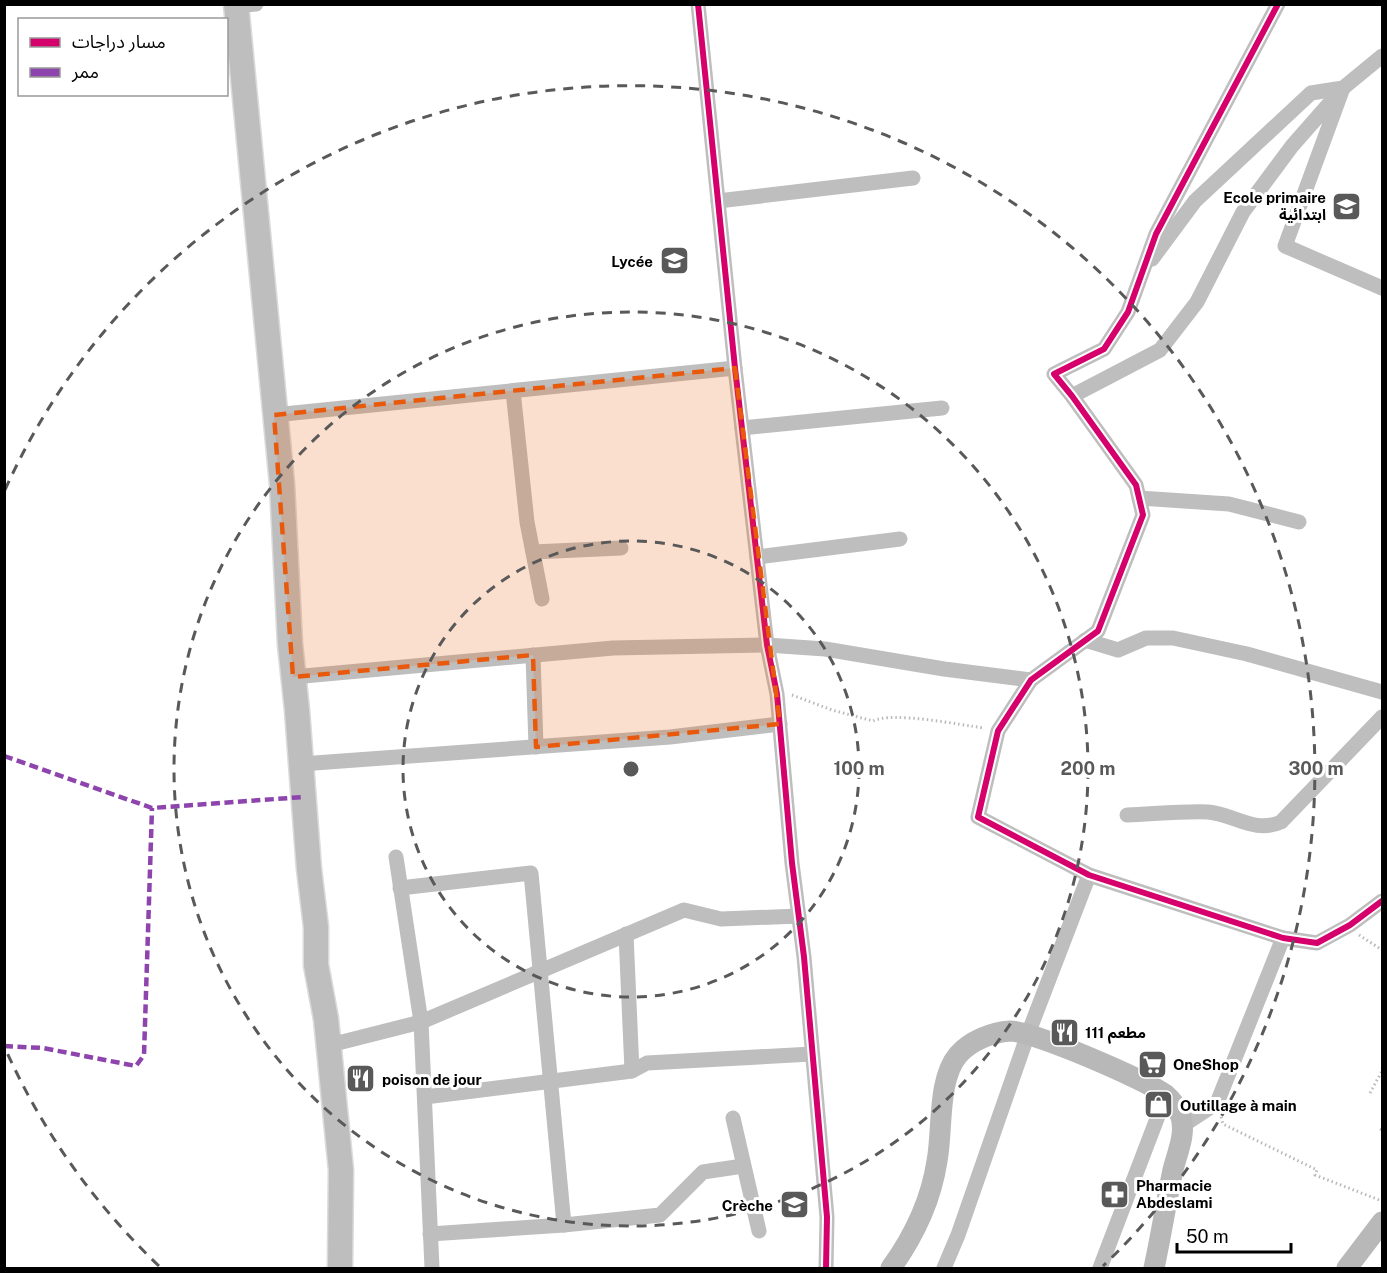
<svg xmlns="http://www.w3.org/2000/svg" width="1387" height="1273" font-family="'Public Sans','Noto Sans Arabic',sans-serif">
<style>
.lines{fill:none;stroke-linecap:round;stroke-linejoin:round}
.primary-casing{stroke:#dbdbdb;stroke-width:27}
.path{stroke:#b9b9b9;stroke-width:3;stroke-dasharray:1.5 3;stroke-linecap:butt}
.minor{stroke:#bebebe;stroke-width:15}
.secondary{stroke:#b8b8b8;stroke-width:21}
.primary{stroke:#bebebe;stroke-width:24}
.quiet{stroke:#8e44ad;stroke-width:4.5;stroke-dasharray:9 4.5;stroke-linecap:butt}
.cycleway-casing{stroke:#fff;stroke-width:10}
.cycleway{stroke:#d6006c;stroke-width:6}
.marked{fill:#e8590c;fill-opacity:0.2;stroke:#e8590c;stroke-width:4.5;stroke-dasharray:12 8;stroke-linejoin:round}
.ring{fill:none;stroke:#595959;stroke-width:3;stroke-dasharray:10 8}
.labels{text-anchor:middle;dominant-baseline:central;stroke-width:6;stroke-linejoin:round;paint-order:stroke}
.poi-label{font-size:15px;font-weight:bold;fill:#000;stroke:#fff;text-anchor:start}
.centre{fill:#595959;stroke:#fff;stroke-width:3}
.ring-label{font-size:18px;text-anchor:middle;font-weight:bold;fill:#595959;stroke:#fff;stroke-width:6;stroke-linejoin:round;paint-order:stroke}
</style>
<rect width="100%" height="100%" fill="#fff"/>
<g class="lines">
<defs>
<polyline id="primary" points="236,4 282,484 290,644 297,710 309,869 316,927 316,965 326,1019 341,1170 340,1268"/>
</defs>
<!-- primary casing -->
<use href="#primary" class="primary-casing"/>
<!-- path -->
<g class="path">
<path d="M792,695l40,15 41,11c19,-10 88,4 111,7"/>
<polyline points="1359,935 1382,950"/>
<polyline points="1370,1093 1382,1071"/>
<polyline points="1221,1117 1223,1124 1317,1170 1315,1175 1382,1201"/>
<polyline points="1380,1129 1382,1130"/>
</g>
<!-- minor -->
<g class="minor">
<polyline points="698,4 735,368 767,645 777,694 792,863 804,957 827,1217 826,1268"/>
<polyline points="1278,4 1156,234 1128,312 1104,349 1054,374 1072,396 1136,485 1143,515 1098,631 1031,680 998,731 978,817 1089,875 1283,938 1317,943 1350,925 1382,901"/>
<polyline points="236,6 256,4"/>
<polyline points="718,201 913,178"/>
<polyline points="1152,259 1195,201 1311,93 1343,88 1382,56"/>
<polyline points="513,391 527,522 542,599"/>
<polyline points="1072,396 1160,350 1197,302 1243,212 1292,146 1343,88 1285,246 1382,288"/>
<polyline points="274,415 735,368"/>
<polyline points="742,428 942,408"/>
<polyline points="1139,498 1229,504 1299,522"/>
<polyline points="533,552 621,548"/>
<polyline points="757,557 900,539"/>
<polyline points="1085,640 1118,650 1146,638 1173,638 1247,654 1382,692"/>
<polyline points="533,655 536,747"/>
<polyline points="293,677 613,648 767,645 825,649 944,669 1031,680"/>
<polyline points="301,764 670,737 780,724"/>
<path d="M1127,815c27,-1 54,-4 81,-3 26,2 46,22 73,10l101,-105"/>
<polyline points="396,857 421,1022 432,1268"/>
<polyline points="400,888 531,873 564,1225"/>
<polyline points="626,934 632,1071"/>
<polyline points="328,1042 342,1042 421,1022 684,910 721,919 799,916"/>
<polyline points="425,1097 632,1071 647,1063 812,1054"/>
<polyline points="733,1118 759,1231"/>
<polyline points="1182,1126 1217,1103 1283,938"/>
<polyline points="430,1234 564,1225 660,1215 703,1172 743,1166"/>
<polyline points="944,1268 958,1235 1028,1034 1089,875"/>
<polyline points="1100,1268 1166,1095"/>
</g>
<!-- secondary -->
<g class="secondary">
<path d="M891,1268c23,-32 40,-67 46,-107 6,-31 0,-81 21,-106 12,-14 34,-23 52,-24 23,0 136,49 156,64 6,5 12,14 15,22 5,18 -4,36 -8,53 -7,33 -12,66 -19,98"/>
<polyline points="1347,1268 1382,1222"/>
</g>
<!-- primary -->
<use href="#primary" class="primary"/>
<!-- quiet -->
<g class="quiet">
<polyline points="4,756 152,808 303,797"/>
<polyline points="4,1046 43,1048 136,1066 144,1055 152,808"/>
</g>
<defs>
<g id="cycleway">
<polyline points="698,4 735,368 767,645 777,694 792,863 804,957 827,1217 826,1268"/>
<polyline points="1278,4 1156,234 1128,312 1104,349 1054,374 1072,396 1136,485 1143,515 1098,631 1031,680 998,731 978,817 1089,875 1283,938 1317,943 1350,925 1382,901"/>
</g>
</defs>
<!-- cycleway casing -->
<use href="#cycleway" class="cycleway-casing"/>
<!-- cycleway -->
<use href="#cycleway" class="cycleway"/>
</g>
<!-- marked area -->
<path class="marked" d="M735,368l45,356 -244,23 -3,-92 -240,22 -19,-262z"/>
<!-- distance rings -->
<g class="ring">
<circle cx="631" cy="769" r="228"/>
<circle cx="631" cy="769" r="457"/>
<path d="M159 1266A685 685 0 0 1 5 1048M5 490A685 685 0 1 1 1103 1266"/>
</g>
<!-- icons -->
<defs>
<symbol id="school-square" viewBox="-11 -11 22 22"><rect x="-9" y="-9" width="18" height="18" rx="4" fill="#595959" stroke="#fff"/><path d="M0-5L7-2L0 1L-7-2ZM-4 1L0 2.5L4 1V4Q0 6-4 4Z" fill="#fff"/></symbol>
<symbol id="restaurant-square" viewBox="-11 -11 22 22"><rect x="-9" y="-9" width="18" height="18" rx="4" fill="#595959" stroke="#fff"/><path d="M-5-6h1v4h1v-4h1v4h1v-4h1v5L-1.5 .5V6h-2V.5L-5-1ZM5-6V6H3V1.5H1.5Q1.5-4 5-6Z" fill="#fff"/></symbol>
<symbol id="supermarket-square" viewBox="-11 -11 22 22"><rect x="-9" y="-9" width="18" height="18" rx="4" fill="#595959" stroke="#fff"/><path d="M-6-5.5h2.5l.6 2H6L4.5 2H-2.5L-4.4-4H-6ZM-1.5 3.2a1.3 1.3 0 1 0 .1 0ZM3 3.2a1.3 1.3 0 1 0 .1 0Z" fill="#fff"/></symbol>
<symbol id="shop-square" viewBox="-11 -11 22 22"><rect x="-9" y="-9" width="18" height="18" rx="4" fill="#595959" stroke="#fff"/><path d="M-5-2.5h2.3a2.7 3.5 0 0 1 5.4 0H5L5.5 6h-11ZM-1.5-2.5h3a1.5 2.3 0 0 0-3 0Z" fill="#fff"/></symbol>
<symbol id="pharmacy-square" viewBox="-11 -11 22 22"><rect x="-9" y="-9" width="18" height="18" rx="4" fill="#595959" stroke="#fff"/><path d="M-2-6h4v4h4v4h-4v4h-4v-4h-4v-4h4Z" fill="#fff"/></symbol>
</defs>
<g fill-rule="evenodd">
<use href="#school-square" x="1330" y="190" width="33" height="33"/>
<use href="#school-square" x="658" y="244" width="33" height="33"/>
<use href="#restaurant-square" x="1048" y="1016" width="33" height="33"/>
<use href="#supermarket-square" x="1136" y="1048" width="33" height="33"/>
<use href="#restaurant-square" x="344" y="1062" width="33" height="33"/>
<use href="#shop-square" x="1142" y="1088" width="33" height="33"/>
<use href="#pharmacy-square" x="1098" y="1178" width="33" height="33"/>
<use href="#school-square" x="778" y="1188" width="33" height="33"/>
</g>
<g class="labels">
<!-- poi labels -->
<g class="poi-label">
<text x="1326" y="197" text-anchor="end">Ecole primaire<tspan x="1326" dy="17">ابتدائية</tspan></text>
<text x="653" y="261" text-anchor="end">Lycée</text>
<text x="1085" y="1032">مطعم 111</text>
<text x="1173" y="1064">OneShop</text>
<text x="382" y="1079">poison de jour</text>
<text x="1180" y="1105">Outillage à main</text>
<text x="1136" y="1185">Pharmacie<tspan x="1136" dy="17">Abdeslami</tspan></text>
<text x="773" y="1205" text-anchor="end">Crèche</text>
</g>
</g>
<circle cx="631" cy="769" r="9" class="centre"/>
<g class="ring-label">
<text x="859" y="775">100 m</text>
<text x="1088" y="775">200 m</text>
<text x="1316" y="775">300 m</text>
</g>
<!-- border -->
<rect width="1387" height="1273" fill="none" stroke="#000000" stroke-width="12"/>
<!-- legend -->
<rect x="18" y="18" width="210" height="78" fill="#ffffff" stroke="#999999" stroke-width="1.5"/>
<rect x="30" y="38" width="30" height="9" fill="#d6006c" stroke="#999999" stroke-width="1.5"/>
<text x="72" y="48" font-size="18" fill="#000000">مسار دراجات</text>
<rect x="30" y="68" width="30" height="9" fill="#8e44ad" stroke="#999999" stroke-width="1.5"/>
<text x="72" y="78" font-size="18" fill="#000000">ممر</text>
<!-- scale -->
<path d="M1177 1243v9h114v-9" fill="none" stroke="#000000" stroke-width="3"/>
<text x="1186" y="1243" font-size="18" fill="#000000" stroke="#ffffff" stroke-width="4.5" paint-order="stroke">50 m</text>
</svg>
